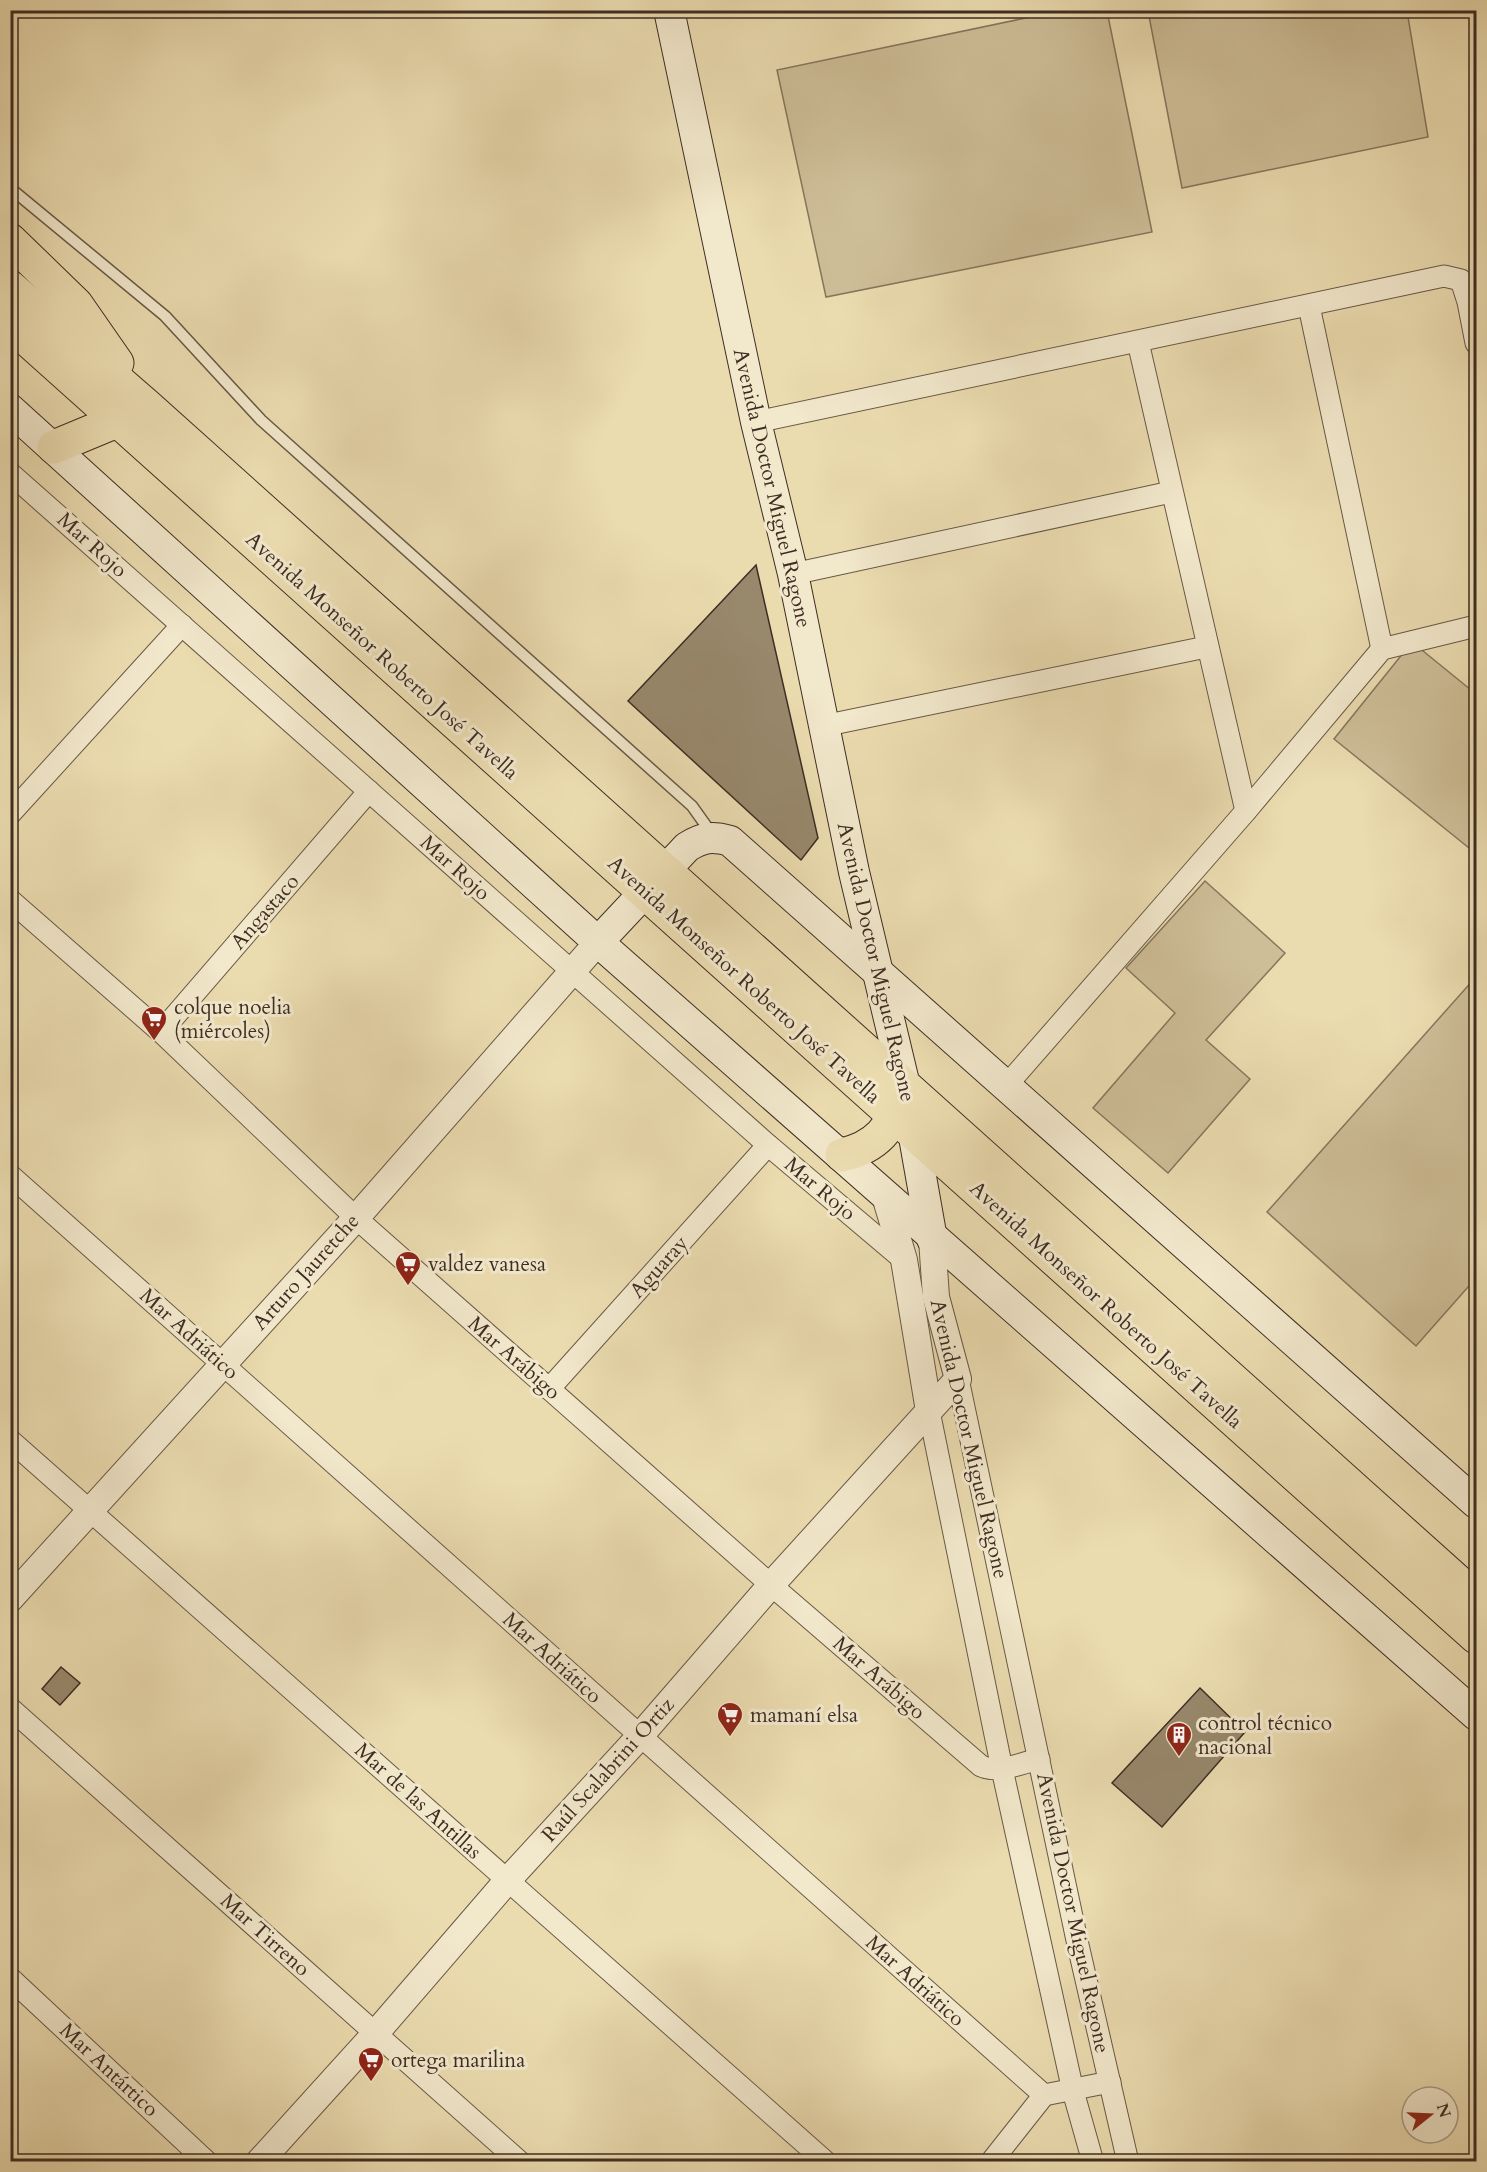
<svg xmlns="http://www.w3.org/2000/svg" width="1487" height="2172" font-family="Cardo,serif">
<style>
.green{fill:#cebe98;stroke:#86765e;stroke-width:1.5}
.building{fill:#98886c;stroke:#3e2d23;stroke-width:1.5}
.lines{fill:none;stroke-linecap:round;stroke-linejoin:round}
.service-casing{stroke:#695946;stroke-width:13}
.minor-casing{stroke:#695946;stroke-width:23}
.tertiary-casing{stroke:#695946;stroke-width:28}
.secondary-casing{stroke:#3e2d23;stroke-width:32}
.trunk-casing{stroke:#3e2d23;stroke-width:35}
.service{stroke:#f2e8cc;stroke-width:10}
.minor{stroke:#f2e8cc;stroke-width:21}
.tertiary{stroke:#f2e8cc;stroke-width:26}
.secondary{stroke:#f2e8cc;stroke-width:30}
.trunk{stroke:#ebdcb0;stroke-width:33}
.labels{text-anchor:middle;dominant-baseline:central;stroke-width:6;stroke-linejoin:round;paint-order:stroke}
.street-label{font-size:21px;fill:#3e2d23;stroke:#f2e8cc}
.poi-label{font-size:21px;fill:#3e2d23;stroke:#f2e8cc;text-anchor:start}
</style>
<rect width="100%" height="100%" fill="#ebdcb0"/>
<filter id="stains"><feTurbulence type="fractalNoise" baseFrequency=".00333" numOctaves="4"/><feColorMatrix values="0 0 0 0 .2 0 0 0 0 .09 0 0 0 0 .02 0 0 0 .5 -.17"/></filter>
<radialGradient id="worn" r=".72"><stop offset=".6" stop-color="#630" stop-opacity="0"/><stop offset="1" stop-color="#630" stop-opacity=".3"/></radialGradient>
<!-- green -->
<g class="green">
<polygon points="1064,10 1107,11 1152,232 826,297 777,70"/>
<polygon points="1148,11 1407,11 1428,137 1182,188"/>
<polygon points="1412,642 1476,694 1476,838 1469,848 1334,739"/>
<polygon points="1205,881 1285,953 1206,1040 1250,1079 1168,1173 1093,1108 1175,1013 1126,968"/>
<polygon points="1474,979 1476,981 1476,1278 1416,1346 1267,1212"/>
</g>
<!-- building -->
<g class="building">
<polygon points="756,565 818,838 801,860 628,701"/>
<polygon points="61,1667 80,1683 60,1705 42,1689"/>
<polygon points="1200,1688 1245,1732 1162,1827 1112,1783"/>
</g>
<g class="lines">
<defs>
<polyline id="service" points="10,188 165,316 261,420 692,806 712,834"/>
<g id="minor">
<polyline points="1309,306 1382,649"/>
<polyline points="1138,342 1246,811"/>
<polyline points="756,422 1444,276 1461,280 1468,302 1476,343"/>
<polyline points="10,473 768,1145 904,1260"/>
<polyline points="793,574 1171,492"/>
<polyline points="823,726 1206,647"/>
<polyline points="10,814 182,625"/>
<path d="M10,900l151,132 195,186 415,367 210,181c18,8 40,-3 58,-7"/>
<polyline points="161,1032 369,791"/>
<polyline points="1006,1086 1246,811 1382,649 1476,626"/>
<polyline points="10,1175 1044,2095 1110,2082"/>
<polyline points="958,1379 1078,1945 1128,2162"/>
<polyline points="549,1389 768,1145"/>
<polyline points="929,1411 1002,1769 1073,2091 1093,2162"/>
<polyline points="10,1440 826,2162"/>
<polyline points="10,1708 520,2162"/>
<polyline points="10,1978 207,2162"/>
<polyline points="991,2162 1044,2095"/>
</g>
<g id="tertiary">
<polyline points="885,1196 904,1260 929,1411"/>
<polyline points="10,1599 356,1218 598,942"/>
<polyline points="259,2162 375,2034 507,1881 640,1736 771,1585 958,1379 936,1297 932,1239"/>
</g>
<g id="secondary">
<polyline points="669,10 756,422 793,574 854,872 905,1086 932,1239"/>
<polyline points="10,409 598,942 1476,1715"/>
<path d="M598,942l89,-95c16,-10 25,-11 43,-6l746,662"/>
</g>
<g id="trunk">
<polyline points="10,240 76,304 117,363"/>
<polyline points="10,287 147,406 1476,1598"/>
<polyline points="10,324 1476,1637"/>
<polyline points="54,447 119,420"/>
<path d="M842,1155c35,-8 50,-27 60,-60"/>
</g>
</defs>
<!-- service casing -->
<use href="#service" class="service-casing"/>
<!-- minor casing -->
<use href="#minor" class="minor-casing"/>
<!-- tertiary casing -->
<use href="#tertiary" class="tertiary-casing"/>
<!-- secondary casing -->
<use href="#secondary" class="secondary-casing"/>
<!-- trunk casing -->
<use href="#trunk" class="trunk-casing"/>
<!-- service -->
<use href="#service" class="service"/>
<!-- minor -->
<use href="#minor" class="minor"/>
<!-- tertiary -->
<use href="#tertiary" class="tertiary"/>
<!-- secondary -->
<use href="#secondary" class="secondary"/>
<!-- trunk -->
<use href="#trunk" class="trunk"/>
</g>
<!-- icons -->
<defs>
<symbol id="supermarket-pin" viewBox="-11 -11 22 30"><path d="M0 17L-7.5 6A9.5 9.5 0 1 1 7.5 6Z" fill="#8f2418" stroke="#f2e8cc"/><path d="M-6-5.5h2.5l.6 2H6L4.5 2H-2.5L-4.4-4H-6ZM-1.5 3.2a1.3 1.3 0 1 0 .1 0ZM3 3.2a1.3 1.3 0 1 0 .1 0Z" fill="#fff"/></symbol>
<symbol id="building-pin" viewBox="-11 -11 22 30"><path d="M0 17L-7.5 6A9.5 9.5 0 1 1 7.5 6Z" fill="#8f2418" stroke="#f2e8cc"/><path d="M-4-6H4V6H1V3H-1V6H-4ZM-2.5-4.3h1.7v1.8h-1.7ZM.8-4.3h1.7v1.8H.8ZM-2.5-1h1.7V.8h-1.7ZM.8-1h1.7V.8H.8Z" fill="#fff"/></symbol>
</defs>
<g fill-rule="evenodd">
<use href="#supermarket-pin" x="139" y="1004" width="30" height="40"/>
<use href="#supermarket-pin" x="393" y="1249" width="30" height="40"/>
<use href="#supermarket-pin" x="715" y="1700" width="30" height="40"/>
<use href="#building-pin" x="1164" y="1720" width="30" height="40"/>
<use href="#supermarket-pin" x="356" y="2045" width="30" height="40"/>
</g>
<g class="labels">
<!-- street labels -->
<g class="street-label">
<text transform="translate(772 488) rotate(77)">Avenida Doctor Miguel Ragone</text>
<text transform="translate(92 545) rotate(42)">Mar Rojo</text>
<text transform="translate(382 656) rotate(42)">Avenida Monseñor Roberto José Tavella</text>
<text transform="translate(455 868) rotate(42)">Mar Rojo</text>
<text transform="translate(265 912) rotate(-49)">Angastaco</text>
<text transform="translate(876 962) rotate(77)">Avenida Doctor Miguel Ragone</text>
<text transform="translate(744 980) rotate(42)">Avenida Monseñor Roberto José Tavella</text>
<text transform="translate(820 1189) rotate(40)">Mar Rojo</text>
<text transform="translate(659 1267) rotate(-48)">Aguaray</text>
<text transform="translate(306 1272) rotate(-48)">Arturo Jauretche</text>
<text transform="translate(1106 1305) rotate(42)">Avenida Monseñor Roberto José Tavella</text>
<text transform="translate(189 1334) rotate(42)">Mar Adriático</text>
<text transform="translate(514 1358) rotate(41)">Mar Arábigo</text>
<text transform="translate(969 1439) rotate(77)">Avenida Doctor Miguel Ragone</text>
<text transform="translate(552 1658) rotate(42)">Mar Adriático</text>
<text transform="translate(879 1678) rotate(41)">Mar Arábigo</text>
<text transform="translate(608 1770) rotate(-48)">Raúl Scalabrini Ortiz</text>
<text transform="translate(418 1801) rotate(42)">Mar de las Antillas</text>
<text transform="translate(1073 1913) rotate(78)">Avenida Doctor Miguel Ragone</text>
<text transform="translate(265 1935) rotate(42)">Mar Tirreno</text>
<text transform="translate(915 1981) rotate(42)">Mar Adriático</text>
<text transform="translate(109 2070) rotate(43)">Mar Antártico</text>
</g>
<!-- poi labels -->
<g class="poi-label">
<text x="174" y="1007">colque noelia<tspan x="174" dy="24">(miércoles)</tspan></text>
<text x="428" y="1264">valdez vanesa</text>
<text x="750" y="1715">mamaní elsa</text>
<text x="1198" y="1723">control técnico<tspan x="1198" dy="24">nacional</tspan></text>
<text x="391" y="2060">ortega marilina</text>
</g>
</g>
<!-- margin -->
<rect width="1487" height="2172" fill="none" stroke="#ebdcb0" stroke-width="36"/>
<rect x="12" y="12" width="1463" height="2148" fill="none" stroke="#3e2d23" stroke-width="3"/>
<rect x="18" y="18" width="1451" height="2136" fill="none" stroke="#3e2d23" stroke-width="1.5"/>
<!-- north arrow -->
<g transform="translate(1430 2115) rotate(72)"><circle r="28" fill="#f2e8cc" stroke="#aa9d88" stroke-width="1.5"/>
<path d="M0-4.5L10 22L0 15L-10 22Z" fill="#8f2418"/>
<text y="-9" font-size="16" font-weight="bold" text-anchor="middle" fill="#3e2d23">N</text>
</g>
<rect width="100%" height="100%" filter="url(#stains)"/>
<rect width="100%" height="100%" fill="url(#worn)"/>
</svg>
